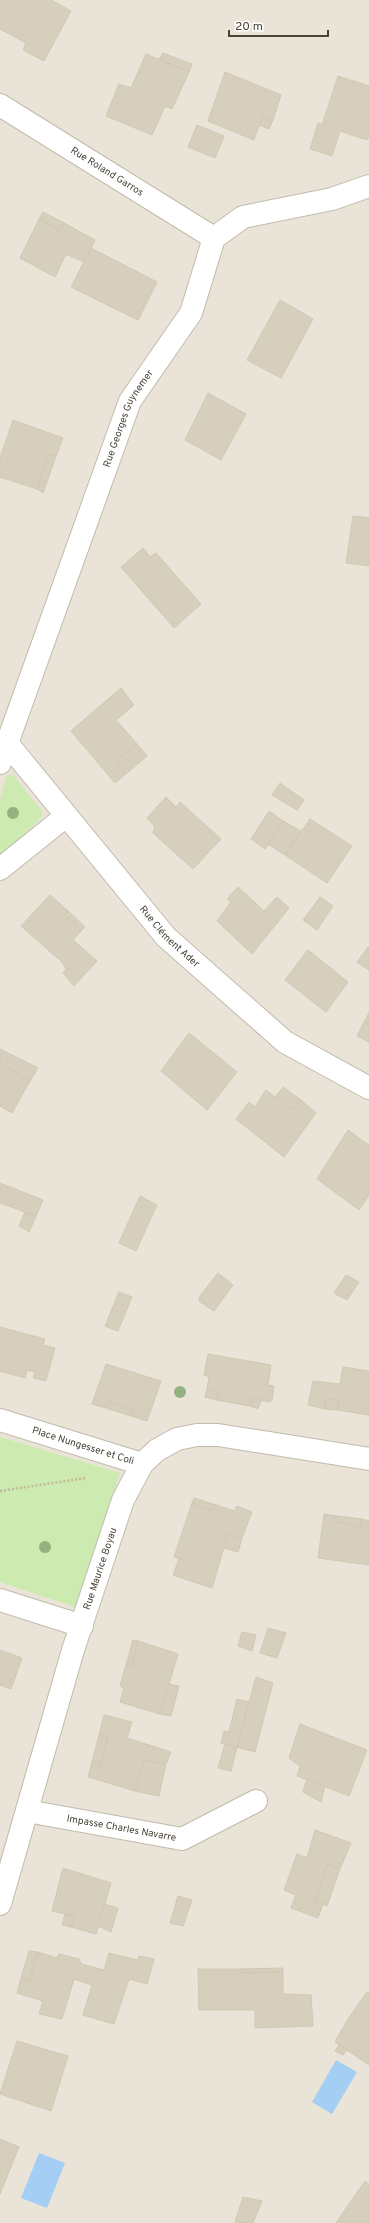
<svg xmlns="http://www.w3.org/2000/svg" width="369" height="2223" font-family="Overpass,sans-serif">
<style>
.residential{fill:#e9e4d7}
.green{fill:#cdeab1}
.water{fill:#a4cef3}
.building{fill:#d7cfbe;stroke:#d2c7b1}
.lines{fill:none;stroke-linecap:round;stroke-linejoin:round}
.minor-casing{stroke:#c1bbab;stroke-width:24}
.path{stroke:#c3b89c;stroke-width:2.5;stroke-dasharray:2 2;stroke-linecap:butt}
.minor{stroke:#fff;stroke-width:22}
.tree{fill:#93b27f}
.labels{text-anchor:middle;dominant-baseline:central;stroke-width:4;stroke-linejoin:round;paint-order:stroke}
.street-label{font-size:10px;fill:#494337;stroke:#fff}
</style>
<rect width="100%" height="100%" fill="#f5f2e9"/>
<!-- residential -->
<rect class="residential" x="0" y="0" width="369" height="2223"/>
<!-- green -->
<g class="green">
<polygon points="7,775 13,775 43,813 39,820 0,856 0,799"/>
<polygon points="0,1437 120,1473 75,1607 0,1582"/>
</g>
<!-- water -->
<g class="water">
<polygon points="336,2060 357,2072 332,2114 312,2102"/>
<polygon points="39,2153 65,2163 47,2208 21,2198"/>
</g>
<!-- building -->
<g class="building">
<polygon points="0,0 51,0 71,11 44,61 23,50 26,43 0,29"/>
<polygon points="163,53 192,64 189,72 159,59"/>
<polygon points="146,54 189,72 172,109 165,106 152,135 106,116 119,84 131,88"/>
<polygon points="225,72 281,95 273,120 262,117 254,140 208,121"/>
<polygon points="338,76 369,86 369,135 367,140 340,131 332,156 310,149 318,123 322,125"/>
<polygon points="262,117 273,120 269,129 259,125"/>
<polygon points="197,125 224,136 215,158 188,147"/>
<polygon points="43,212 64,223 60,230 39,219"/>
<polygon points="39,219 60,230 64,223 95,240 84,262 66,254 55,277 20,258"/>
<polygon points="91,248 157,282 138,320 71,287"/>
<polygon points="280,300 313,319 281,378 247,360"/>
<polygon points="208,393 246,414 221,460 185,440"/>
<polygon points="13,420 63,438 56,456 48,454 37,489 0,477 0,458"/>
<polygon points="48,454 56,456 43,493 37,489"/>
<polygon points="353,516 369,518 369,566 346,563"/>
<polygon points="143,548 150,557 156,553 201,604 174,628 121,567"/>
<polygon points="121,688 134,705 116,720 137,744 116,761 126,774 115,783 71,731"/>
<polygon points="137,744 147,756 126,774 116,761"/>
<polygon points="280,783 304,800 297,810 272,795"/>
<polygon points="166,797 176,807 180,802 221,839 193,869 153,833 155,827 147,818"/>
<polygon points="269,811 283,821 265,849 251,839"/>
<polygon points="310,819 352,846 327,883 285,855"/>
<polygon points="283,821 301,831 285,855 268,844"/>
<polygon points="238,887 264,911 277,897 289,908 252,954 217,921 231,902 227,899"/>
<polygon points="50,895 68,911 64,914 81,931 73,940 97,961 74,986 63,973 66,969 62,962 21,926"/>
<polygon points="320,897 333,906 317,930 303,920"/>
<polygon points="68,911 85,927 81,931 64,914"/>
<polygon points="369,946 369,970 357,962"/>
<polygon points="308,950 348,982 326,1012 285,980"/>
<polygon points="369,1013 369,1024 364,1022"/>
<polygon points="364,1022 369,1024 369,1042 357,1036"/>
<polygon points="189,1033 237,1072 207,1110 161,1071"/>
<polygon points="0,1049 12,1055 5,1066 30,1081 12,1113 0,1106"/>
<polygon points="12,1055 38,1068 30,1081 5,1066"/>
<polygon points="283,1087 301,1100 292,1110 275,1097"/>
<polygon points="266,1090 292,1110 301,1100 316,1113 284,1157 236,1119 249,1102 255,1107"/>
<polygon points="348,1130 369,1145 369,1195 359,1210 317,1179"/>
<polygon points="0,1183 43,1200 36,1216 0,1203"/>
<polygon points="140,1196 157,1205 136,1251 119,1243"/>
<polygon points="25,1212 36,1216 29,1232 19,1226"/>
<polygon points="218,1273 233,1285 214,1311 199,1301 200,1296"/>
<polygon points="346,1275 359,1282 347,1300 334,1293"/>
<polygon points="119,1292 132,1297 118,1331 105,1326"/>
<polygon points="0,1327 45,1339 43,1345 55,1348 46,1381 33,1378 35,1372 27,1370 25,1378 0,1371"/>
<polygon points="208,1354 271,1365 268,1385 274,1386 272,1400 269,1402 252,1398 250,1406 217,1400 219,1392 207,1389 209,1377 204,1375"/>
<polygon points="106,1364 161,1381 147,1421 131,1416 133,1409 109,1402 106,1408 92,1404"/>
<polygon points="343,1367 369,1371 369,1415 337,1410 339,1401 326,1398 325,1409 308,1405 313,1381 340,1384"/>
<polygon points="207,1389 219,1392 217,1400 205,1397"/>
<polygon points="252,1398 261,1401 258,1409 250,1406"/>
<polygon points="326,1398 339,1401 337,1410 325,1409"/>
<polygon points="109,1402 133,1409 131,1416 106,1408"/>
<polygon points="194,1498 216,1505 212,1510 192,1503"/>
<polygon points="192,1503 212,1510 216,1505 234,1511 237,1506 252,1512 242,1538 228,1534 212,1588 173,1575 179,1559 174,1557"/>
<polygon points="324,1514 337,1516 335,1521 360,1528 362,1519 369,1521 369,1565 318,1558"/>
<polygon points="337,1516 362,1519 360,1528 335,1521"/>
<polygon points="228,1534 242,1538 238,1552 223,1548"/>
<polygon points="268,1628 286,1633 277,1658 260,1653"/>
<polygon points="242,1632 256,1635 252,1651 238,1646"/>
<polygon points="133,1640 138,1641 132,1667 126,1665"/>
<polygon points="138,1641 178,1654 160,1714 120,1702 124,1688 120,1686 126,1665 132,1667"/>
<polygon points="0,1650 22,1658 11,1689 0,1685"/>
<polygon points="256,1677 273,1683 255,1752 237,1747"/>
<polygon points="168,1684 179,1686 171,1716 160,1714"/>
<polygon points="237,1699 249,1702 237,1747 221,1743 224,1731 229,1732"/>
<polygon points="104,1715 132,1722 127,1738 171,1752 166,1764 144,1760 135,1791 88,1777 92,1762 100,1765 108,1737 99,1735"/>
<polygon points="300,1724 367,1750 349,1796 297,1776 300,1766 289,1758"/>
<polygon points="99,1735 108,1737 100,1765 92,1762"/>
<polygon points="225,1744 237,1747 231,1771 218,1768"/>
<polygon points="144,1760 166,1764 159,1796 135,1791"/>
<polygon points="307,1779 325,1786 321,1802 303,1792"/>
<polygon points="315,1830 351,1843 340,1869 327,1864 315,1900 323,1904 318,1918 291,1908 296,1895 284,1890 297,1854 307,1858"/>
<polygon points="327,1864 340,1869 327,1906 315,1900"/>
<polygon points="63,1868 111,1883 96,1934 71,1927 74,1916 52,1911"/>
<polygon points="178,1896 192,1900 183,1926 170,1923"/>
<polygon points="104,1904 118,1908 111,1932 98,1926"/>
<polygon points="65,1914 74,1916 71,1927 62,1925"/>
<polygon points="29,1951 38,1952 29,1982 21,1978"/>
<polygon points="38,1952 57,1958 59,1954 79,1959 81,1964 104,1970 109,1953 138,1960 139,1956 154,1959 147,1984 129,1979 114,2024 83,2015 92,1985 74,1979 62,2019 39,2014 43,2001 17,1993 21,1978 29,1982"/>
<polygon points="283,1968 283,1972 241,1973 241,1969"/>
<polygon points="198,1969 241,1969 241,1973 283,1972 283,1994 311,1995 313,2026 255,2028 255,2010 199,2010"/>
<polygon points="367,1992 369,1994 369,2065 335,2042 348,2019"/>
<polygon points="17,2041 68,2056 51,2111 0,2094"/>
<polygon points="339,2045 347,2049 343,2055 335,2051"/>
<polygon points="0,2139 19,2147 0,2194"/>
<polygon points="365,2181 369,2184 369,2223 336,2223"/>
<polygon points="243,2197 262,2201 253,2223 235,2222"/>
</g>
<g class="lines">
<defs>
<g id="minor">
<path id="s1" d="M0,105l214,133"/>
<path id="s2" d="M7,743l159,194 119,105 84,46"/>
<path id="s3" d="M0,763l130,-362 61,-88 23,-75 29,-21 89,-18 37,-13"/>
<polyline points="0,869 66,816"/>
<path id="s4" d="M0,1420l142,44"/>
<polyline points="0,1600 82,1626"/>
<path id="s5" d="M27,1811l155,28 74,-38"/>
<path id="s6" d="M0,1904l73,-254 50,-150 19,-36 15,-14 20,-11 20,-4h21l151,24"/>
</g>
</defs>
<!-- minor casing -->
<use href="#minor" class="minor-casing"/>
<!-- path -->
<polyline class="path" points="0,1491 86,1478"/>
<!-- minor -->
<use href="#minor" class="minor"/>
</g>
<!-- trees -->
<g class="tree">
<circle cx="13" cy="813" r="6"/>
<circle cx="180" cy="1392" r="6"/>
<circle cx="45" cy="1547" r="6"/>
</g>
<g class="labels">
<!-- street labels -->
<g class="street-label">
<text stroke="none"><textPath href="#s1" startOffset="126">Rue Roland Garros</textPath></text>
<text stroke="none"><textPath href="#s3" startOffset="368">Rue Georges Guynemer</textPath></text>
<text stroke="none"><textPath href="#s2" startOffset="253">Rue Clément Ader</textPath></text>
<text stroke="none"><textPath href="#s4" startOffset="87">Place Nungesser et Coli</textPath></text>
<text stroke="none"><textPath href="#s6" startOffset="350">Rue Maurice Boyau</textPath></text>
<text stroke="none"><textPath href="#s5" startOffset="96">Impasse Charles Navarre</textPath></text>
</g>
</g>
<!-- scale -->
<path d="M229 30v6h99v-6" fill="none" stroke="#494337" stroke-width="2"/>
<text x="235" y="30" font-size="12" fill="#494337" stroke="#ffffff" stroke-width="3" paint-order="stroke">20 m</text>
</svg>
